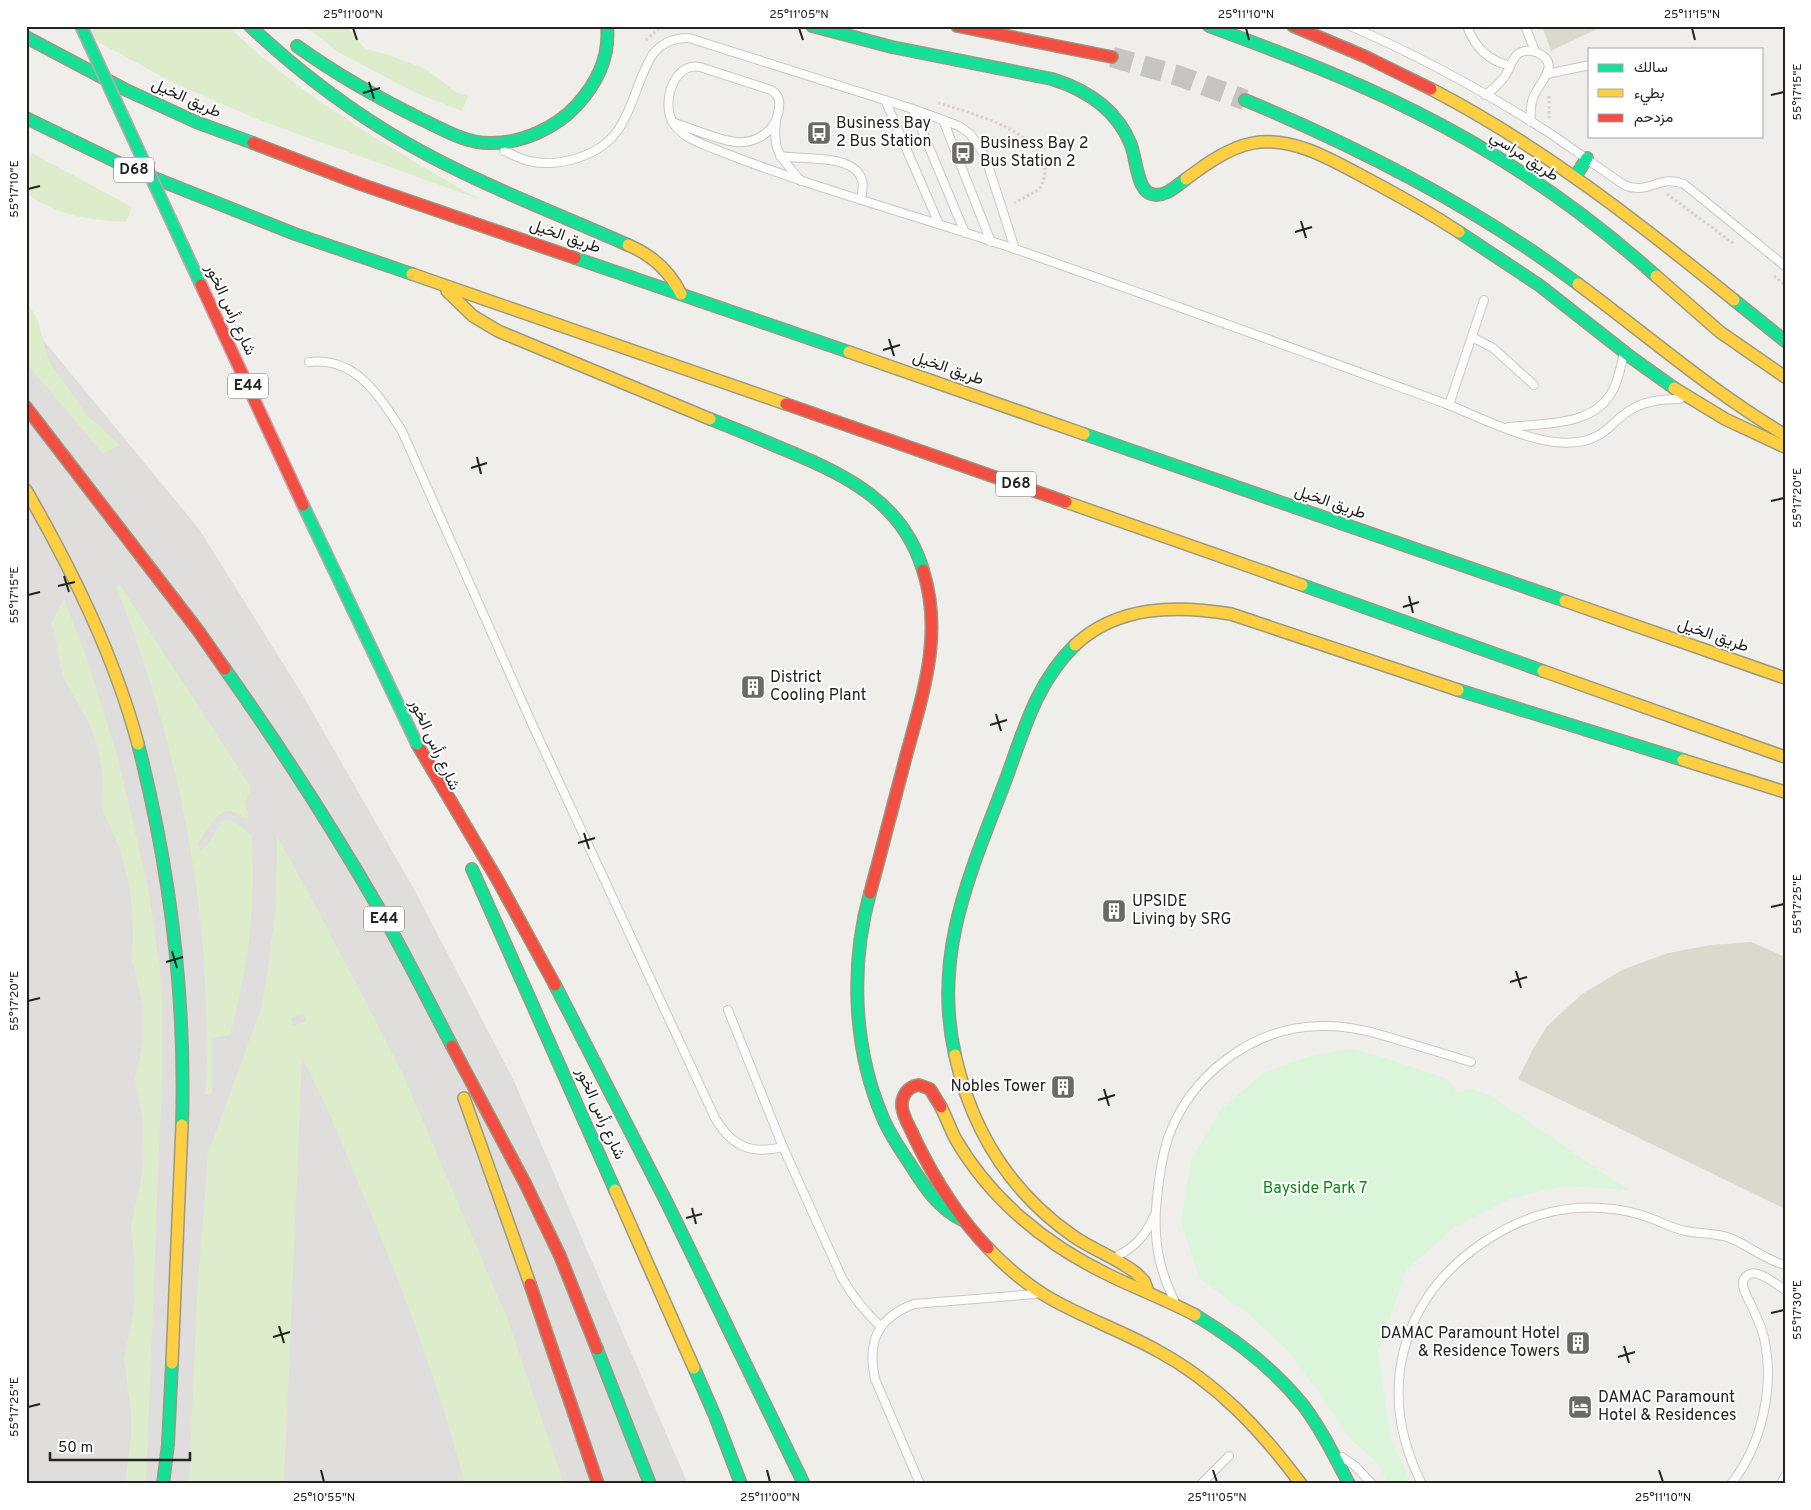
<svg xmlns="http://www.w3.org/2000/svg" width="1811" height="1510" font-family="Overpass,Vazirmatn,sans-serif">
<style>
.residential{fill:#dfdedc}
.construction{fill:#d9d9cd}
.grass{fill:#ddeccb;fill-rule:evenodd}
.park{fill:#daf5da}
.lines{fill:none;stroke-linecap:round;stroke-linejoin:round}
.secondary-tunnel{stroke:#c7c5c3;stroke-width:21;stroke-dasharray:21 11;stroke-linecap:butt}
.lane-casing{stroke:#c9c8c7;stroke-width:10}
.fast-casing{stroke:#999a82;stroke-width:14}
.slow-casing{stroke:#999a82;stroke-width:14}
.jam-casing{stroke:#999a82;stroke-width:14}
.path{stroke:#dccecd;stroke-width:3;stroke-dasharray:2.5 2.5;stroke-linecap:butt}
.lane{stroke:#fdfcfc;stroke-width:8}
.fast{stroke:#16e098;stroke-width:11}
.slow{stroke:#ffcf43;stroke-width:11}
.jam{stroke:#f24e42;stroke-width:11}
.fast-bridge-casing{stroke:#c5a2ac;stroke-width:14;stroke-linecap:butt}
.jam-bridge-casing{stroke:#c5a2ac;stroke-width:14;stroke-linecap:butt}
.fast-bridge{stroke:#16e098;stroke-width:11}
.jam-bridge{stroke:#f24e42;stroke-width:11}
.ticks{fill:none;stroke:#222;stroke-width:2}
.labels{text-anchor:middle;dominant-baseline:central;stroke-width:4;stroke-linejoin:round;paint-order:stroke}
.shield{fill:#fff;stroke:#646464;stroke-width:1}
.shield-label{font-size:15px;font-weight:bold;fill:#222}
.street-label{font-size:16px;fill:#222;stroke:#fff}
.poi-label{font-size:16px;fill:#222;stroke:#fff;text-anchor:start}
.park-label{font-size:16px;fill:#0c8416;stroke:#fff}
.neatline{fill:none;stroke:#222;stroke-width:2}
.ticks-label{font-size:12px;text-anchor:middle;fill:#222}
</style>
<rect width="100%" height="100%" fill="#f0eeeb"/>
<!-- residential -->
<polygon class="residential" points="26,319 199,529 299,689 414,889 514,1081 688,1484 26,1484"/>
<!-- construction -->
<g class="construction">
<polygon points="1542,26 1603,26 1551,51"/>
<polygon points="1751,942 1785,957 1785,1209 1518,1079 1532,1051 1547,1026 1582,994 1624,969 1668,953 1711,945"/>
</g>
<!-- grass -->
<g class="grass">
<path d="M69,26h159c73,71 164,123 251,173l-220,-79 -89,-39z"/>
<polygon points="306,26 346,26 364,48 389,55 426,69 457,93 468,96 462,111 416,93 338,52"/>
<path d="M26,150l106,57 -6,15c-41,-3 -65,-5 -100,-29z"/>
<polygon points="26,301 37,318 49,361 86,414 120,445 103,454 26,363"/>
<path d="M118,585h2l130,201v5l-5,11 4,15 -3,2c-26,-22 -33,7 -48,24l2,8c25,-16 13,-52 51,-16 6,68 -3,134 -21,200l-18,3v53l-2,5 -5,-2v-2c4,-24 1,-61 1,-87 -4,-144 -37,-283 -89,-417z"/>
<polygon points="64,599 86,656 118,758 148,887 160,968 162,1003 162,1075 146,1484 125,1484 131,1438 131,1412 124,1359 133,1315 135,1291 135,1268 131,1226 141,1180 143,1158 142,1117 135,1079 143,1041 143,1006 132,960 133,929 130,890 120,849 103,812 102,771 98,749 88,720 63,678 52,623"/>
<path d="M277,836l44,80 81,156 105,246 57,166h-99c-26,-99 -61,-193 -101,-287 -19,-47 -38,-94 -62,-139l-18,426h-95l8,-186 11,-145 53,-144 6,-34 9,-69zM304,1014l2,7 -13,5 -2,-8z"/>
</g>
<!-- park -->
<polygon class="park" points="1352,1049 1386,1058 1448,1079 1457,1092 1471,1089 1490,1095 1628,1190 1566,1186 1512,1198 1455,1227 1407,1269 1378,1351 1391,1440 1410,1480 1411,1484 1388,1484 1375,1460 1351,1440 1317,1390 1285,1348 1247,1313 1199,1278 1181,1221 1191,1160 1221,1109 1264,1073 1309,1056"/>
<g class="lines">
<!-- secondary-tunnel -->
<polyline class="secondary-tunnel" points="1112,57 1179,76 1245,100"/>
<defs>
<g id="lane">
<path d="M1350,26c70,30 137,67 201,108 25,17 49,35 75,52 25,8 34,-12 58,-2l101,82"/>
<path d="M1467,26c8,22 21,34 43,40"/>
<polyline points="1525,26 1535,51"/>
<polyline points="1547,74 1590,65"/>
<path d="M1485,95c8,-5 14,-11 20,-19 5,-7 6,-17 14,-23 6,-3 13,-3 19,0 22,10 4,27 -2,39 -6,9 -6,20 -5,30"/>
<polyline points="885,100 939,224"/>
<polyline points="913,109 965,233"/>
<polyline points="943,120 991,242"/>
<path d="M672,122c19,6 46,18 64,20 19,2 38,-10 42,-28 2,-10 3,-18 -7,-24l-71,-23c-26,-5 -38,34 -28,54 8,15 25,21 40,27 100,40 204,67 306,102 144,50 288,103 431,155 40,16 109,54 150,30 10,-6 17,-15 27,-22 16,-12 35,-14 54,-14"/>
<path d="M776,122c-4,31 6,36 25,59"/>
<path d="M504,151c8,3 16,8 25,10 30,7 71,-5 89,-31 16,-23 20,-53 35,-76 10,-12 21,-16 36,-16l224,71 46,17 11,8 9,12 7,13 29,90"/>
<path d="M780,156c21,4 74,-3 82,24 2,6 0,13 -1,19"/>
<polyline points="1472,337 1493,348 1534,385"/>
<path d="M309,362c48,-5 70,34 93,69l131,295 182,392c16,28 36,37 68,29"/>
<polyline points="1449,405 1484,300"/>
<path d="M1509,427c36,-4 87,0 105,-39 5,-11 7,-23 10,-34"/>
<path d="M728,1010l55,137 59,131c11,19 23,34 39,49"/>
<path d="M1119,1255c16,-8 28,-22 35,-39"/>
<path d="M1174,1300c-17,-34 -21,-66 -17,-103 2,-20 5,-40 11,-59 23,-64 85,-111 153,-112 28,-1 55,7 81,15 23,7 46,14 69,21"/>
<polyline points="1342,1457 1355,1466 1372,1484"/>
<path d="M920,1484l-45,-105c-8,-37 2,-61 39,-75l121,-10"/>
<polyline points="1201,1484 1229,1456"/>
<path d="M1422,1484c-46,-91 -23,-185 62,-242 35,-24 76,-37 118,-34 16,1 33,4 48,10 12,4 23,11 36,13 14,3 30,2 44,7 20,8 35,22 55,27"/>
<path d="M1731,1484c31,-39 44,-98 33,-146 -2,-10 -7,-20 -11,-29 -3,-8 -10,-17 -10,-25 -1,-4 2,-7 5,-9 9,-7 29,10 37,15"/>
<polyline points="1781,1484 1785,1476"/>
</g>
<g id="fast">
<path d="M250,26c48,45 100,85 158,118 70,40 146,68 220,101"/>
<path d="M812,26l80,21 160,32c35,11 65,30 79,66 5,13 6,42 18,48 13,7 28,-7 37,-14"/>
<path d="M1209,26c70,26 140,52 207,86 86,43 168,99 240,164"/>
<polyline points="26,37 124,89 196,122 253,143"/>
<path d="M297,46c40,29 83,53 128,75 19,9 41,22 64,22 32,1 67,-15 88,-38 20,-22 33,-49 30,-79"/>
<path d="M1245,100c118,49 231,107 333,184"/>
<polyline points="26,118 129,168 295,234 412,274"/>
<polyline points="1575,177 1587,158"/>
<polyline points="1459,232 1539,285 1632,358 1674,388"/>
<polyline points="575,258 849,352"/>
<polyline points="1734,300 1785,341"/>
<path d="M710,419c26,10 52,21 78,32 60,25 115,52 135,119"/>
<polyline points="1084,434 1565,601"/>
<polyline points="1302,585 1543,671"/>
<path d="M225,669c56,79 108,160 156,243 25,44 48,90 71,134"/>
<polyline points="1458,690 1683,760"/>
<path d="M138,744c32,125 48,252 44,381"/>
<polyline points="472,869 615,1190"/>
<path d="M870,893c-20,72 -17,156 13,225 7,17 17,31 27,46 15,24 28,44 54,57"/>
<polyline points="555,985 667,1203 804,1484"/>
<path d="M955,1055c-23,-102 16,-183 51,-276 18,-49 30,-96 69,-134"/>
<path d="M1195,1315c40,24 78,53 108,90 18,24 32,52 46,79"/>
<polyline points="597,1349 650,1484"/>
<polyline points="694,1368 715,1416 741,1484"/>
<polyline points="163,1484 168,1444 172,1363"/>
</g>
<g id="slow">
<path d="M1431,89c110,57 207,133 303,211"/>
<path d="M1186,179c20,-15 42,-31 67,-36 43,-8 87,22 124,41 28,15 56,31 82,48"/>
<path d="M628,245c24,10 41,25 53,49"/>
<polyline points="412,274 786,404"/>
<polyline points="1656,276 1720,332 1785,377"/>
<path d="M1578,284c69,51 133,107 207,151"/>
<polyline points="447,291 473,316 498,331 710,419"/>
<polyline points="849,352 1084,434"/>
<polyline points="1674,388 1725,419 1785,447"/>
<path d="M26,490c46,80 88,165 112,254"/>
<polyline points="1066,502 1302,585"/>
<polyline points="1565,601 1785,678"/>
<path d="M1075,645c43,-40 102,-40 156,-31l227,76"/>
<polyline points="1543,671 1785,757"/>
<polyline points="1683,760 1785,792"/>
<path d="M955,1055c17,76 54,136 118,181 20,14 44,22 63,37l8,8 4,11"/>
<polyline points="464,1098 530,1284"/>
<path d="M941,1107c5,10 9,21 14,31 35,61 91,107 154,137 28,14 58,25 86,40"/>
<polyline points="615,1190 694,1368"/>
<path d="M988,1248c19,20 40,38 65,52 34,19 71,32 105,51 59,32 104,80 143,133"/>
<polyline points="172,1363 182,1125"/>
</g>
<g id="jam">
<polyline points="957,26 1112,57"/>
<polyline points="1293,26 1366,57 1431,89"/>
<polyline points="253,143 360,184 575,258"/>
<polyline points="786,404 1066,502"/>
<polyline points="26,407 197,629 225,669"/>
<polyline points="417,744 497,879 555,985"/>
<path d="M870,893c12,-44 23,-88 35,-133 17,-64 39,-124 18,-190"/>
<polyline points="452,1046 525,1183 560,1256 597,1349"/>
<path d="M941,1107l-11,-18 -11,-4c-10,1 -18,10 -17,22 1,10 9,22 13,32 19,39 42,77 73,109"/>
<polyline points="530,1284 598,1484"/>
</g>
</defs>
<!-- lane casing -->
<use href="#lane" class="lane-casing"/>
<!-- fast casing -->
<use href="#fast" class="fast-casing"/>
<!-- slow casing -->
<use href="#slow" class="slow-casing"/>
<!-- jam casing -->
<use href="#jam" class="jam-casing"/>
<!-- path -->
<g class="path">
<polyline points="646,40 657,30 666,26"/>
<polyline points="1549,96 1549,117 1551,119"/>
<path d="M938,103c30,9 105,28 107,67 0,7 -2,13 -5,19l-26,14"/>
<polyline points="1667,194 1734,244"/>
<polyline points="1774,276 1785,285"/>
</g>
<!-- lane -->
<use href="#lane" class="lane"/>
<!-- fast -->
<use href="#fast" class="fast"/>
<!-- slow -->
<use href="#slow" class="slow"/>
<!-- jam -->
<use href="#jam" class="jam"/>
<defs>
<g id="fast-bridge">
<polyline points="81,26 201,285"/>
<polyline points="303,505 417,744"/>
</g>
<polyline id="jam-bridge" points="201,285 303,505"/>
</defs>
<!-- fast-bridge casing -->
<use href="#fast-bridge" class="fast-bridge-casing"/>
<!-- jam-bridge casing -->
<use href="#jam-bridge" class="jam-bridge-casing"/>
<!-- fast-bridge -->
<use href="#fast-bridge" class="fast-bridge"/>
<!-- jam-bridge -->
<use href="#jam-bridge" class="jam-bridge"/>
</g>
<!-- ticks -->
<path class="ticks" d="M353,28l4,12M799,28l4,12M1246,28l3,12M1692,28l3,12M369,82l5,17M363,93l17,-5M1771,95l13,-3M28,189l12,-3M1301,221l5,17M1295,232l17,-5M889,339l5,17M883,350l17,-5M477,457l4,17M471,468l16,-5M1771,501l13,-3M64,576l5,16M58,586l17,-4M28,595l12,-3M1409,596l4,17M1403,607l16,-5M996,714l5,17M990,725l17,-5M584,833l5,16M578,843l17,-5M1771,907l13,-3M172,951l5,17M166,962l17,-5M1516,971l5,17M1510,982l17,-5M28,1001l12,-3M1104,1089l5,17M1098,1100l17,-5M692,1208l4,16M686,1218l16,-4M1771,1313l13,-3M279,1326l5,17M273,1337l17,-5M1624,1346l5,17M1618,1357l17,-5M28,1407l12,-3M321,1470l3,12M767,1470l3,12M1213,1470l4,12M1659,1470l4,12"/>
<!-- icons -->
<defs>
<symbol id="bus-square" viewBox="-11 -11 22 22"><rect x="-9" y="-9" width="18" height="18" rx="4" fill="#6a6968" stroke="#fff"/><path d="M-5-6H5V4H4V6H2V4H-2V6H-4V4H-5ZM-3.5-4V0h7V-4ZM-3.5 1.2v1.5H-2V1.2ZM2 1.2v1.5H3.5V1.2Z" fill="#fff"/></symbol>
<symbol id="building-square" viewBox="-11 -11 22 22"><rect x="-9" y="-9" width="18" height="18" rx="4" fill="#6a6968" stroke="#fff"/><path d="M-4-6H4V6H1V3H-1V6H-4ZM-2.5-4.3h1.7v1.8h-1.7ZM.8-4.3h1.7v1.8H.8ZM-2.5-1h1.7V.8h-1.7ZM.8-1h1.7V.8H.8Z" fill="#fff"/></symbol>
<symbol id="hotel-square" viewBox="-11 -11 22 22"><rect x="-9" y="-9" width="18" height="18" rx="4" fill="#6a6968" stroke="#fff"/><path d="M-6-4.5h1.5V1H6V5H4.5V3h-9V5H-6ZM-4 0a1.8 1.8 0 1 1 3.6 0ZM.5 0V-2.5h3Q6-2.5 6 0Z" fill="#fff"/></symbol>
</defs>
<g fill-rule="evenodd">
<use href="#bus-square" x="805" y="119" width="28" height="28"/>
<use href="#bus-square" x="949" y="139" width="28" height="28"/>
<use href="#building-square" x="739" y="673" width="28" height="28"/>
<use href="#building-square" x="1100" y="897" width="28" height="28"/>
<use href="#building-square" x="1049" y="1073" width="28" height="28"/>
<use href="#building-square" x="1564" y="1329" width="28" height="28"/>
<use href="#hotel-square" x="1566" y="1393" width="28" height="28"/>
</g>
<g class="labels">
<!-- shield labels -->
<g class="shield">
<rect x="114" y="157.5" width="40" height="25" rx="4"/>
<rect x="228" y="373.5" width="40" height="25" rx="4"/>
<rect x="996" y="471.5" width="40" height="25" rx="4"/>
<rect x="364" y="906.5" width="40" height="25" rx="4"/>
</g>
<g class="shield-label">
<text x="134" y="170">D68</text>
<text x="248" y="386">E44</text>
<text x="1016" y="484">D68</text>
<text x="384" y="919">E44</text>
</g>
<!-- street labels -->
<g class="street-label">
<text transform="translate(186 99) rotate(24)">طريق الخيل</text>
<text transform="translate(1524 157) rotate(33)">طريق مراسي</text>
<text transform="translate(565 237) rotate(19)">طريق الخيل</text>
<text transform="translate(230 310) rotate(65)">شارع رأس الخور</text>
<text transform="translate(948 369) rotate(19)">طريق الخيل</text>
<text transform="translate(1330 503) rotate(19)">طريق الخيل</text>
<text transform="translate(1713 636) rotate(19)">طريق الخيل</text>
<text transform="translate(434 745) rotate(65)">شارع رأس الخور</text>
<text transform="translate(600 1114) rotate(66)">شارع رأس الخور</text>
</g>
<!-- poi labels -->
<g class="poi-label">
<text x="836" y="124">Business Bay<tspan x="836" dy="18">2 Bus Station</tspan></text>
<text x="980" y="144">Business Bay 2<tspan x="980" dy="18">Bus Station 2</tspan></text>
<text x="770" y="678">District<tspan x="770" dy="18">Cooling Plant</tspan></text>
<text x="1132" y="902">UPSIDE<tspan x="1132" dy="18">Living by SRG</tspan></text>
<text x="1046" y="1087" text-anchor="end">Nobles Tower</text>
<text x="1560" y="1334" text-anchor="end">DAMAC Paramount Hotel<tspan x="1560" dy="18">&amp; Residence Towers</tspan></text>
<text x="1598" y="1398">DAMAC Paramount<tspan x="1598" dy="18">Hotel &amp; Residences</tspan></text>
</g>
<!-- park labels -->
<g class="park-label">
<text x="1315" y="1189">Bayside Park 7</text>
</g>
</g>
<!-- border -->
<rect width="1811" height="1510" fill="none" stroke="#ffffff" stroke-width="55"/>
<!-- legend -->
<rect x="1588" y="48" width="175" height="90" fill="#ffffff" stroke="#a7a7a7"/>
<rect x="1598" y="64" width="25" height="8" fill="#16e098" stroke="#a7a7a7"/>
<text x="1634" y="72" font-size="15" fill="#222222">سالك</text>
<rect x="1598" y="89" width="25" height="8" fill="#ffcf43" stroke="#a7a7a7"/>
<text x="1634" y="98" font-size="15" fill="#222222">بطيء</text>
<rect x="1598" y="114" width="25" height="8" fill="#f24e42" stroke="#a7a7a7"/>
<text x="1634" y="122" font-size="15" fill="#222222">مزدحم</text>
<!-- scale -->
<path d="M50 1452v8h140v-8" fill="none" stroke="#222222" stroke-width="2.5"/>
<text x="58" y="1452" font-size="15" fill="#222222" stroke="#ffffff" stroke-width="4" paint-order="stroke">50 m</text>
<rect x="28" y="28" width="1756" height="1454" class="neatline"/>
<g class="ticks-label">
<text x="353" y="18">25°11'00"N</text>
<text x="799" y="18">25°11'05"N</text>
<text x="1246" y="18">25°11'10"N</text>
<text x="1692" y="18">25°11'15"N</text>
<text transform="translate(1797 92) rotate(-90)" y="4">55°17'15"E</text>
<text transform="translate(14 189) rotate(-90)" y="4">55°17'10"E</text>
<text transform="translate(1797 498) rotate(-90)" y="4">55°17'20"E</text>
<text transform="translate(14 595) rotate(-90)" y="4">55°17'15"E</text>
<text transform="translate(1797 904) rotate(-90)" y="4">55°17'25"E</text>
<text transform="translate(14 1001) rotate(-90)" y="4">55°17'20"E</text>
<text transform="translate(1797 1310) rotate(-90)" y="4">55°17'30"E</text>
<text transform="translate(14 1407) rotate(-90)" y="4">55°17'25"E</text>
<text x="324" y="1501">25°10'55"N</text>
<text x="770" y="1501">25°11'00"N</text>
<text x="1217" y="1501">25°11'05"N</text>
<text x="1663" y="1501">25°11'10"N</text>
</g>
</svg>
